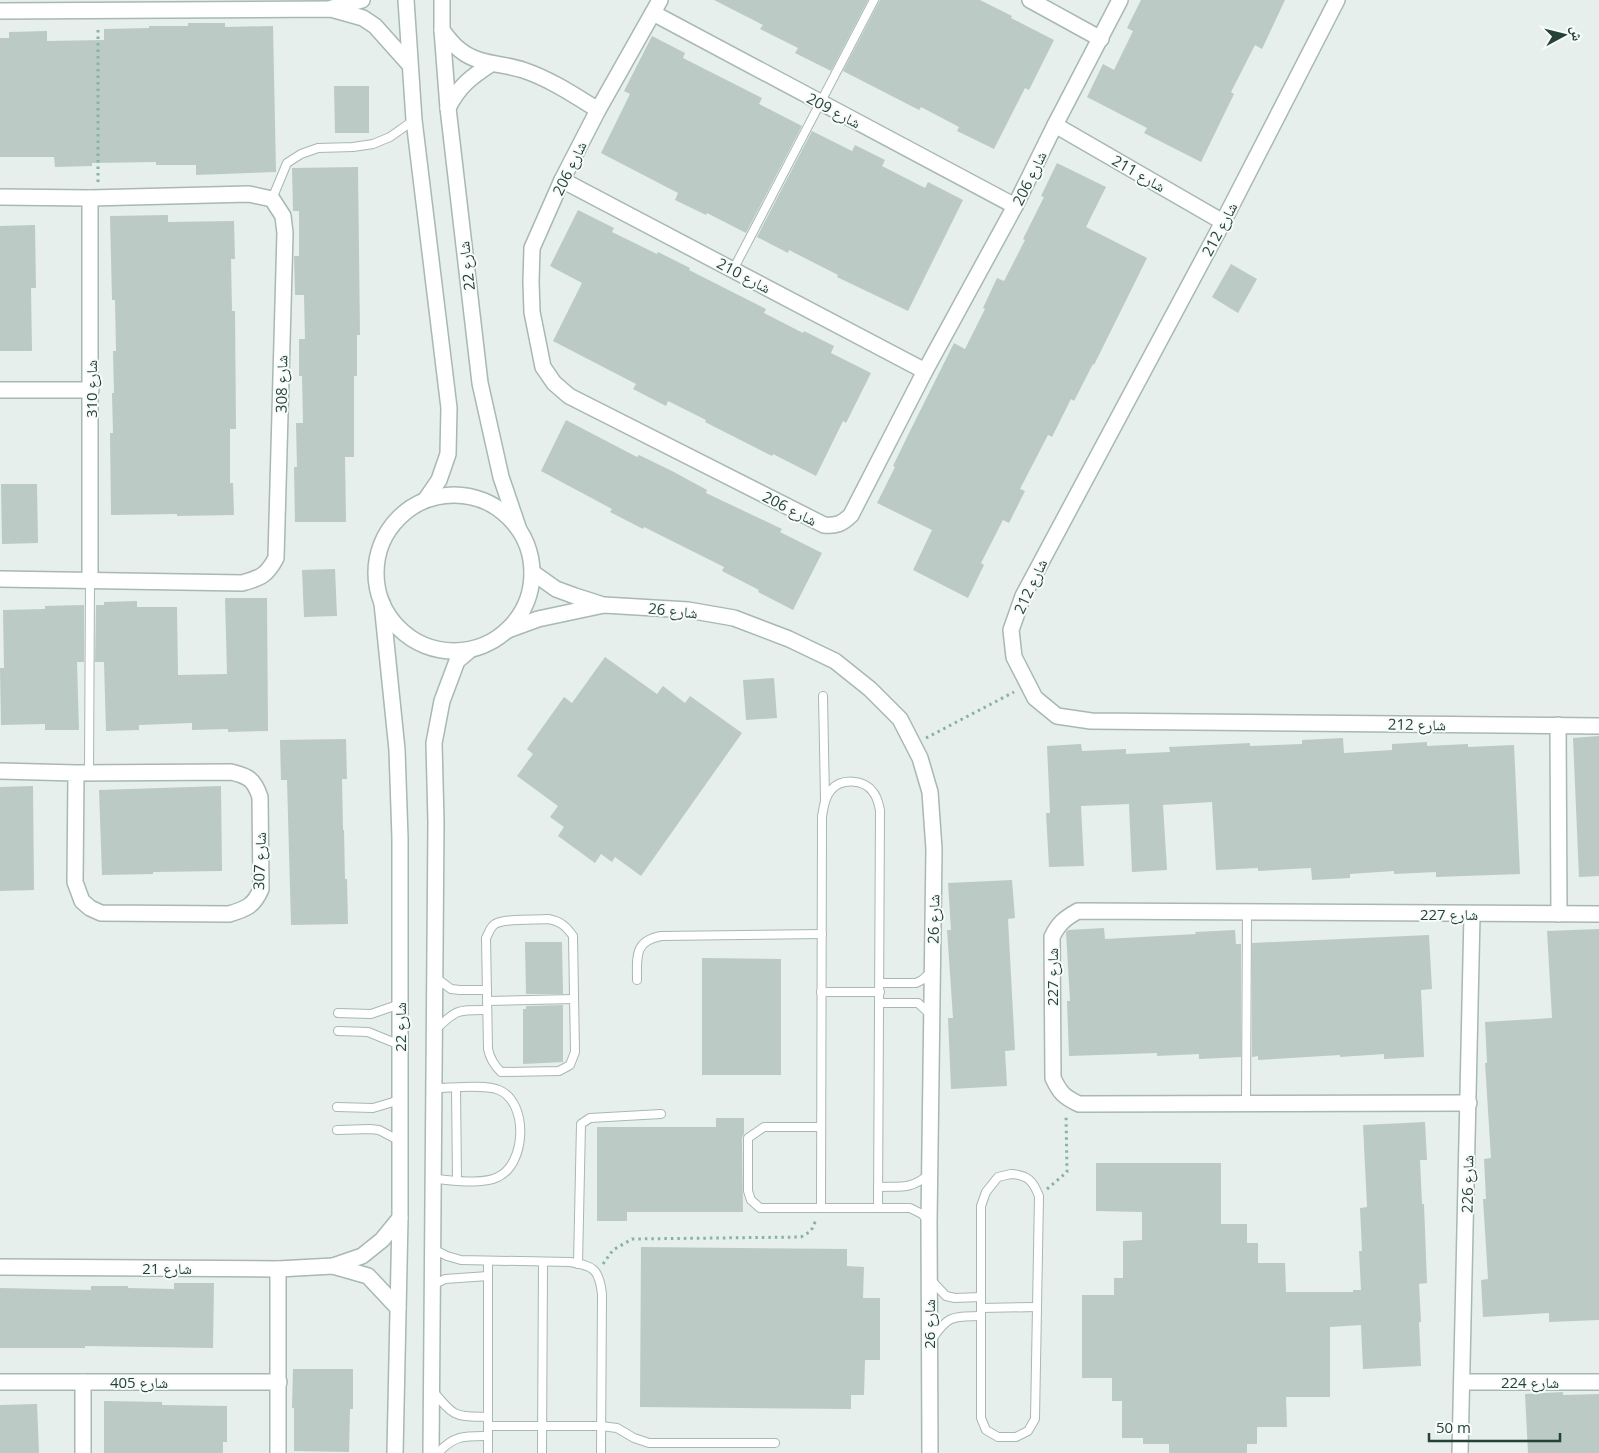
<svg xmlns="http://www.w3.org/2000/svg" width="1599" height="1453" font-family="'Open Sans','Noto Naskh Arabic',sans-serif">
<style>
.building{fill:#bbcac4}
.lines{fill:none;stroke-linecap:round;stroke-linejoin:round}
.service-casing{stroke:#a8b8b2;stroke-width:10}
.minor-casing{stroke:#a8b8b2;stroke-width:18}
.tertiary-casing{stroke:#a8b8b2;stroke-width:18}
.path{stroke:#86b3a5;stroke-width:3;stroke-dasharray:2.5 4;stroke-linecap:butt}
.service{stroke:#fff;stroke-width:8}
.minor{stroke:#fff;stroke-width:15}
.tertiary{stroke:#fff;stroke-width:15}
.labels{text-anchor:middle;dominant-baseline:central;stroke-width:4;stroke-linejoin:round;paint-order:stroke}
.street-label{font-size:15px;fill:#24423a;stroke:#f7fbf9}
</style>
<rect width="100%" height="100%" fill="#e6efeb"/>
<!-- building -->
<g class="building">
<polygon points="714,0 868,0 831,71 795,53 798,48 760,29 763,25"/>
<polygon points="880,0 980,0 1012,16 1011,18 1054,40 1029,90 1025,88 994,149 957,131 959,127 921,107 919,110 843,71"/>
<polygon points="1141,0 1285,0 1262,49 1255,45 1231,92 1234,94 1201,162 1144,133 1147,128 1087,97 1103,64 1114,70 1133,31 1127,28"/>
<polygon points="188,23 225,23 225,27 273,26 276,172 196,175 196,165 156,165 156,162 92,163 92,166 55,167 54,157 0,157 0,38 9,38 9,32 47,31 47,41 104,40 104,29 149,28 149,26 188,26"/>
<polygon points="652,36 685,53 683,58 762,98 759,104 802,126 746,233 707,213 706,215 675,200 678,193 601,153 630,94 624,91"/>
<polygon points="334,86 369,86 369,133 335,133"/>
<polygon points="812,131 852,151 855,145 885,160 882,166 925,188 928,182 963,200 908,311 837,277 838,275 789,250 788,253 757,237"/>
<polygon points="1057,163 1106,187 1086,227 1147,258 1094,365 1093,364 1074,401 1071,399 1052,437 1048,435 1020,489 1025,491 1009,523 1003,520 981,563 984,565 968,598 913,570 932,530 877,503 895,467 893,466 911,429 954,343 965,349 985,309 983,308 997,278 1004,281 1025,240 1023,239 1044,197 1041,196"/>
<polygon points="358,167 360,335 357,335 357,376 354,376 354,457 345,457 346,522 295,522 294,467 297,467 296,423 303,423 302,376 299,376 299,339 305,339 304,295 295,295 294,256 299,256 299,211 293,211 292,168"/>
<polygon points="578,210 614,228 612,232 657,254 658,252 690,268 689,270 766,309 764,313 803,333 804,331 834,346 831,353 871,373 846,423 843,421 816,476 773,454 772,456 705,422 706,420 668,401 666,406 633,389 636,384 553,341 582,283 550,266"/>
<polygon points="168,215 168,222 234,221 235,259 231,259 232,311 235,311 236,429 230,429 230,483 233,483 234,515 177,516 177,514 111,515 110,433 113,433 112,393 114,393 113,351 116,351 115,300 112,300 110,216"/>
<polygon points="35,225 36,288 31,288 32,351 0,351 0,226"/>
<polygon points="1231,264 1257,279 1238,313 1212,297"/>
<polygon points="566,420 637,457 639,455 672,471 707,490 706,493 782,529 780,532 822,553 793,610 758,592 759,590 722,571 724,567 644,527 643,529 610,512 612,509 541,471"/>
<polygon points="1,484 37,484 38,543 2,544"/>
<polygon points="335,569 337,616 304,617 302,570"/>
<polygon points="225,598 267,598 268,731 228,732 228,729 192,730 192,723 139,725 139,730 106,731 104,662 95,662 96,605 104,605 104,602 137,601 137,607 177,607 178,675 227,674"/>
<polygon points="84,605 84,662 77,662 79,730 45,730 45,724 1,725 0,668 4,668 3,610 45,609 45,606"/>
<polygon points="605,657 657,694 663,686 685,703 690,696 742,733 641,876 615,857 612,862 601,854 595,863 558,836 564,827 550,817 558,806 517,776 533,754 527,749 564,697 572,703"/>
<polygon points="774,678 777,718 746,720 743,680"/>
<polygon points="1599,736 1599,876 1579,877 1573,738"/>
<polygon points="1343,738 1344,753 1392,750 1392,744 1427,742 1427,746 1468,744 1468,747 1514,745 1520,874 1436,877 1436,872 1394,874 1394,871 1350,874 1350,878 1312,880 1311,868 1258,871 1258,868 1216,870 1212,802 1163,805 1167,870 1132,872 1129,804 1081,806 1084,866 1049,867 1046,813 1050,813 1047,746 1081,744 1082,751 1126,749 1126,754 1170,752 1169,747 1250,743 1250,746 1302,744 1302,740"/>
<polygon points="346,739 347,779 342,779 343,830 344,830 345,879 347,879 348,924 291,925 287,780 281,780 280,740"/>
<polygon points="33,786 34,890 0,891 0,787"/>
<polygon points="221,786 222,871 153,872 153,874 102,875 99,790"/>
<polygon points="1012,880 1015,918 1008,919 1015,1050 1005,1051 1007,1086 951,1089 948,1018 953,1018 947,930 951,930 948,883"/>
<polygon points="1104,928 1105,939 1196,934 1195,932 1235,930 1236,944 1241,944 1241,1057 1199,1059 1199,1054 1157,1056 1157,1053 1069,1056 1067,1001 1070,1001 1066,932 1068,930"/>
<polygon points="1599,929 1599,1320 1549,1322 1549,1313 1483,1317 1481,1280 1488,1279 1483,1199 1486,1199 1484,1159 1491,1158 1485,1063 1487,1063 1485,1022 1552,1018 1547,931"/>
<polygon points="1429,935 1432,989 1421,990 1424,1057 1384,1059 1384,1054 1340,1057 1340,1055 1258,1060 1258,1056 1252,1057 1252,943"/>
<polygon points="525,942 562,942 563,994 526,994"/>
<polygon points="702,958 781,959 781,1075 702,1075"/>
<polygon points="563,1005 563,1062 523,1064 523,1009 526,1009 526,1006"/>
<polygon points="716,1118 744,1118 744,1134 742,1138 743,1212 627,1212 627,1221 597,1221 597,1127 716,1127"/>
<polygon points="1425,1122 1427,1160 1420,1160 1422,1204 1424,1204 1427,1283 1419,1284 1421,1322 1419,1322 1421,1366 1363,1369 1361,1325 1330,1327 1330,1397 1286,1397 1287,1427 1257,1427 1257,1444 1247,1444 1247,1453 1169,1453 1169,1444 1143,1444 1143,1438 1122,1438 1122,1401 1112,1401 1112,1378 1082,1378 1082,1295 1114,1295 1114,1278 1123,1278 1123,1241 1142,1240 1142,1212 1096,1211 1096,1163 1221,1163 1221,1224 1247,1224 1247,1243 1258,1243 1258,1263 1285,1263 1286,1292 1353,1292 1353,1290 1361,1290 1359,1251 1362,1251 1360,1208 1367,1207 1363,1125"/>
<polygon points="641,1247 847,1249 847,1266 864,1267 863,1298 880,1298 880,1360 865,1360 864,1395 851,1395 851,1409 640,1407"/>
<polygon points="174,1283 214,1283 213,1348 85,1346 85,1348 0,1348 0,1288 91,1290 91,1286 128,1286 128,1288 174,1289"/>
<polygon points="293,1369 353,1369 353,1409 350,1409 349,1452 294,1451 294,1408 292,1408"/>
<polygon points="1563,1392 1563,1395 1599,1394 1599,1453 1528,1453 1525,1394"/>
<polygon points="104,1401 162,1402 162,1405 227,1406 227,1442 223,1442 223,1453 104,1453"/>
<polygon points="37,1404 39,1453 0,1453 0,1405"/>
</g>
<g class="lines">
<defs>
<g id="service">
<polyline points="272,199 287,163 301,154 318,148 353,147 373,144 390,137 414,120"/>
<polyline points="733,270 874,0"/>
<polyline points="823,696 825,799"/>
<polyline points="89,773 90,580"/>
<path d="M548,919c12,2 18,7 25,17l2,116 -5,13 -11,6 -58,1c-7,-7 -11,-13 -13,-23l-2,-111c3,-5 4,-11 9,-14 9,-6 41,-4 53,-5z"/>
<polyline points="435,977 451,989 460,990 487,990"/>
<path d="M637,980c0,-23 -3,-39 24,-44l161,-2"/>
<polyline points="880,983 916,983 922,980 931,972"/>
<polyline points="821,992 880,992"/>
<polyline points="487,1001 574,999"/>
<polyline points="879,1003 918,1003 931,1015"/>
<polyline points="338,1013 371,1014 400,1004"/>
<path d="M435,1030c22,-21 22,-20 52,-20"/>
<polyline points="338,1031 368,1032 400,1045"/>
<polyline points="456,1088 457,1180"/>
<polyline points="1246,1104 1247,913"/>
<polyline points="337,1107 373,1108 400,1100"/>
<polyline points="821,1127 764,1127 748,1138 748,1191 751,1200 760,1208 910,1208 922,1214 928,1221"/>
<polyline points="337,1130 370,1129 379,1130 400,1141"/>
<path d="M1011,1174c17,1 22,7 28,22l-4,223 -7,12 -12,6h-18l-12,-7 -5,-12v-212l5,-14 12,-15z"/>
<path d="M434,1179c18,1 48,6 64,-2 28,-13 31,-74 1,-87 -14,-6 -48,-2 -64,-2"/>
<path d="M878,1187c23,-1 32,3 50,-12"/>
<path d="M821,1208l1,-392c2,-9 2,-18 9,-26 10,-12 33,-11 42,2 5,6 5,11 7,18l-2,398"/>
<path d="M433,1249l14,7 14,4 109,2c24,4 29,7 32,32l-1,159"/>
<polyline points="578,1264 581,1124 590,1118 661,1114"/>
<polyline points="931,1280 946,1296 955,1298 981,1297"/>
<polyline points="433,1285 445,1279 488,1276"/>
<polyline points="981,1308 1037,1307"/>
<path d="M932,1339c17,-25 21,-22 49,-23"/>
<path d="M433,1391c22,27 21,25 55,26"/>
<polyline points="488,1426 601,1426 617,1428 634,1438 649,1443 775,1443"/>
<path d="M438,1453c16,-18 27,-17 50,-17"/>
<polyline points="488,1453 488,1261"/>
<polyline points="542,1453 543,1262"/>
</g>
<g id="minor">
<path d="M660,0l-62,110 -36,70 -30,68 -1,34 1,30 11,55 11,16 15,13 255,129c12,1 18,-1 27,-10l74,-144 90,-165 40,-81 65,-125"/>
<polyline points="1030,0 1101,39"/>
<polyline points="1337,0 1223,222 1023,596 1011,630 1014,657 1035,698 1057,716 1091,721 1599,726"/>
<polyline points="332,8 362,0"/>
<polyline points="0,11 331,9 363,18 375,26 409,64"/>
<polyline points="653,13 1015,206"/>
<path d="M442,30c5,7 11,15 18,20 18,15 42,13 63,20 27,9 51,25 75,40"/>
<path d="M448,108c11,-22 23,-31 43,-44"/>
<polyline points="1055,125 1223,222"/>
<polyline points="562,180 925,371"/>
<path d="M0,197l90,1 159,-4 23,5 11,17 2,17 -9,325c-9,17 -15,20 -34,25l-242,-4"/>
<polyline points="0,390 91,390"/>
<polyline points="532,572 556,589 575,596 600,604"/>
<polyline points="90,580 90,198"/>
<polyline points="508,630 538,619 604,605 688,610 734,618 789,639 835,661 870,689 900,719 920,758 930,792 934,849 929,1222 930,1453"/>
<polyline points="1558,725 1559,914"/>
<path d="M0,771l76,2 155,-1c17,4 23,7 29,25l1,92c-7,17 -15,20 -32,25l-128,-1 -11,-5 -8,-7 -7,-19 1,-109"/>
<path d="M1469,1103l-390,1c-15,-7 -19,-11 -26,-26l-1,-141c6,-13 13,-19 26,-26l521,3"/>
<polyline points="333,1266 368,1276 398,1308"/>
<polyline points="0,1267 278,1269 333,1266 362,1256 382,1240 400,1218"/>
<polyline points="278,1269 278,1453"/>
<polyline points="0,1382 279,1382"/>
<polyline points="83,1382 83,1453"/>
<polyline points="1462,1382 1599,1382"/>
<polyline points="1460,1453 1472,915"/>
</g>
<g id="tertiary">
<polyline points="406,0 414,120 449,408 448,454 439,480 426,499"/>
<polyline points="442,0 442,30 448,108 480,383 501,477 518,527"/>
<circle cx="454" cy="573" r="78"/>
<polyline points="382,603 397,750 400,838 400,1218 395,1453"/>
<polyline points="431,1453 436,822 434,743 442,701 457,661 470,650"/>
</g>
</defs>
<!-- service casing -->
<use href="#service" class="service-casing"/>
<!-- minor casing -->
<use href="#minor" class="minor-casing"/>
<!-- tertiary casing -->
<use href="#tertiary" class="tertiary-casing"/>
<!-- path -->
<g class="path">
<polyline points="98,182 98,26"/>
<polyline points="926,738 1014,692"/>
<polyline points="1047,1189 1067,1172 1066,1114"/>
<polyline points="603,1264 613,1250 632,1239 801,1237 811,1231 816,1220"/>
</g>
<!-- service -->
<use href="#service" class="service"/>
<!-- minor -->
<use href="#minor" class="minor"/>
<!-- tertiary -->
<use href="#tertiary" class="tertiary"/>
</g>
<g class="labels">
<!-- street labels -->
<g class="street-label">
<text transform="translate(834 110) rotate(28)">شارع 209</text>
<text transform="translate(569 168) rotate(-64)">شارع 206</text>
<text transform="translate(1139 173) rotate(30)">شارع 211</text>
<text transform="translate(1029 178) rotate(-64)">شارع 206</text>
<text transform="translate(1219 229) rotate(-62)">شارع 212</text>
<text transform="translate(466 266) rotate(-97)">شارع 22</text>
<text transform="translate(744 275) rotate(28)">شارع 210</text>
<text transform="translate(281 384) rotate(-89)">شارع 308</text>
<text transform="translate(91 389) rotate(-90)">شارع 310</text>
<text transform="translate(790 508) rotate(27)">شارع 206</text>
<text transform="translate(1030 586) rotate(-65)">شارع 212</text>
<text transform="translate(673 610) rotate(6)">شارع 26</text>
<text transform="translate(1417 724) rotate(1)">شارع 212</text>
<text transform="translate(259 861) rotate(-88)">شارع 307</text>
<text x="1449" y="914">شارع 227</text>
<text transform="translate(933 919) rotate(-89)">شارع 26</text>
<text transform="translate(1052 977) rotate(-90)">شارع 227</text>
<text transform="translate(400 1027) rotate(-90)">شارع 22</text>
<text transform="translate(1467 1184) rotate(-89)">شارع 226</text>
<text x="167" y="1268">شارع 21</text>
<text transform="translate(929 1324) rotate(-90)">شارع 26</text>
<text x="139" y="1382">شارع 405</text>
<text x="1530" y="1382">شارع 224</text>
</g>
</g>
<!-- north arrow -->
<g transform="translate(1564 35) rotate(83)" stroke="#f7fbf9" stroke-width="4" paint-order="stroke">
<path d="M0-4L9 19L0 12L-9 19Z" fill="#24423a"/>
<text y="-8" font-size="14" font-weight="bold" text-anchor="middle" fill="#24423a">ش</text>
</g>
<!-- scale -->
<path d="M1429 1433v8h131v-8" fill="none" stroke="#24423a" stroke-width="2.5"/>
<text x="1436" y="1433" font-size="15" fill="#24423a" stroke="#f7fbf9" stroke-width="4" paint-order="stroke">50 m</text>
</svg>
